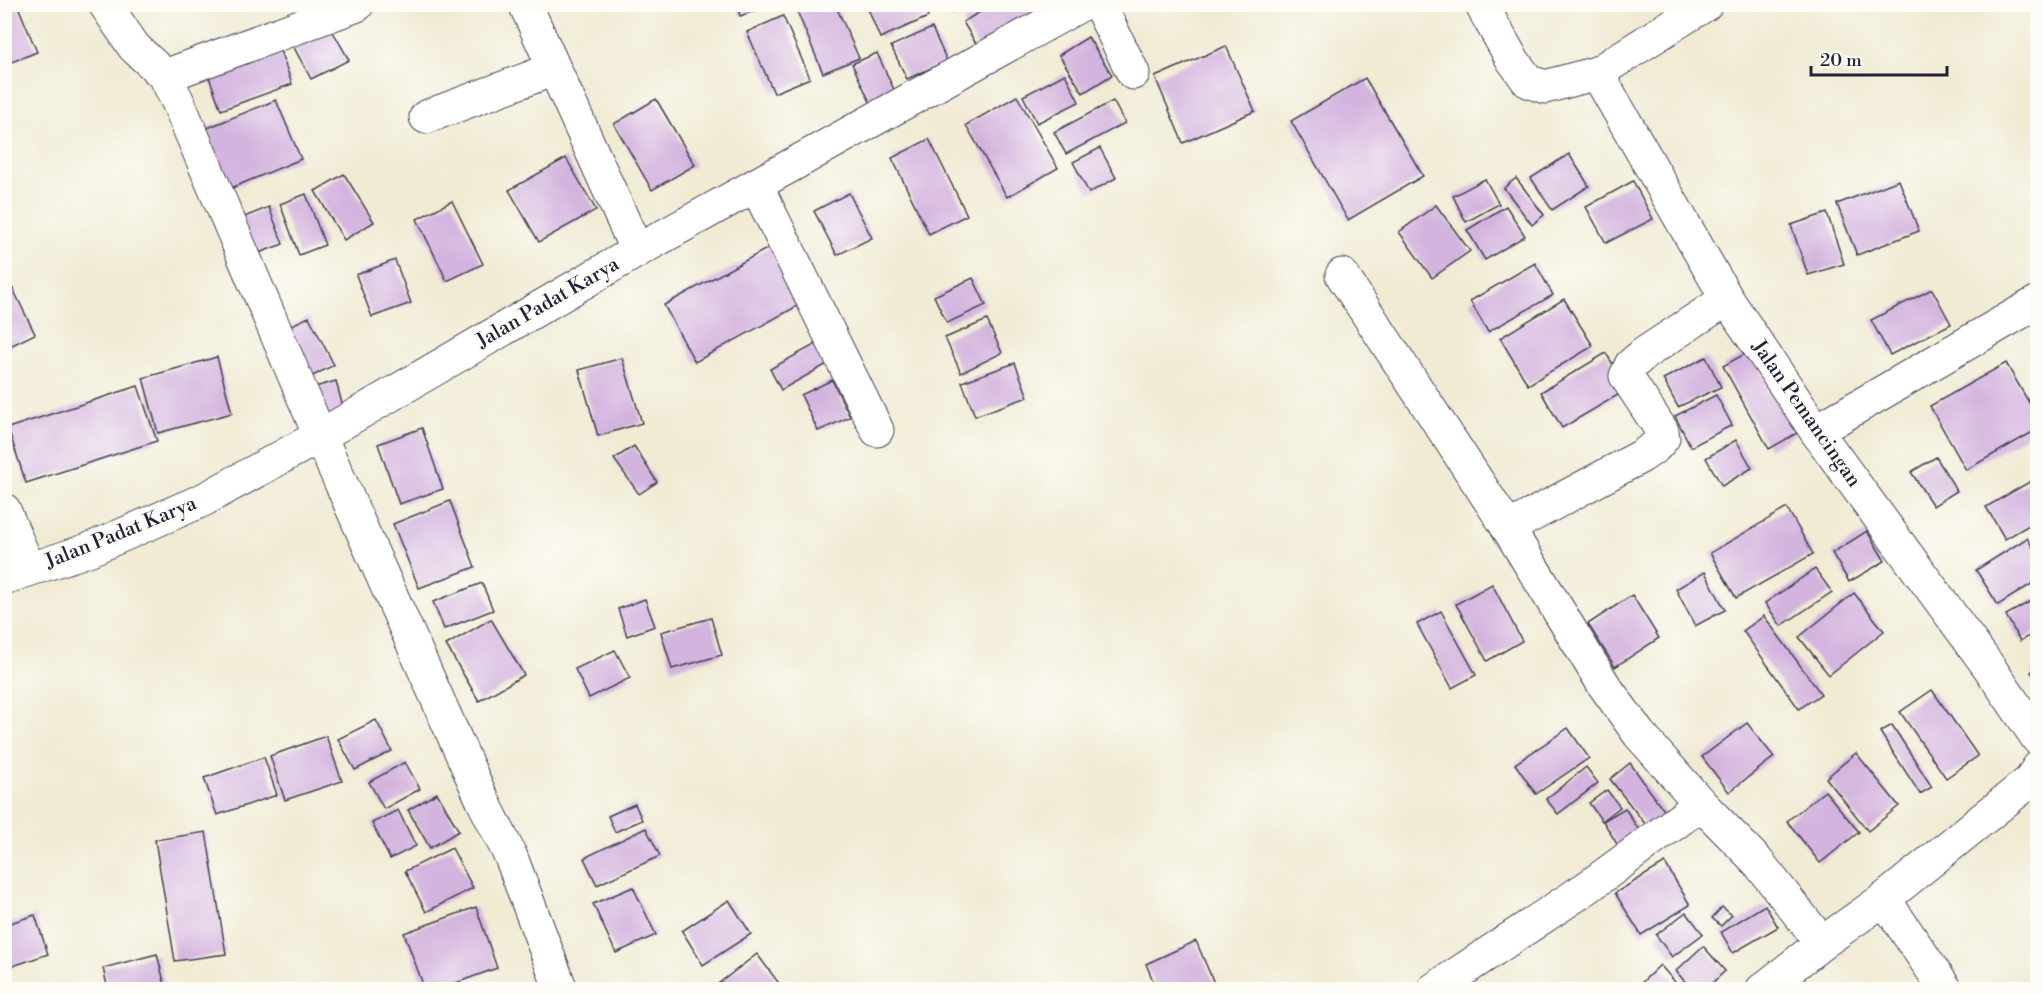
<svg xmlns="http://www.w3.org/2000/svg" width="2042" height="994" font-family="'Libre Bodoni',serif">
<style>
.building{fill:#d3b4de}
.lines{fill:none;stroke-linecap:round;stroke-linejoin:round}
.minor-casing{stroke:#414052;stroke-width:35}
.minor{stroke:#fff;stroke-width:33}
.labels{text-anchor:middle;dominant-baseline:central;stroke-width:6;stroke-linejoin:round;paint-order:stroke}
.street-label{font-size:20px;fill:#22223b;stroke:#fdfcf7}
</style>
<rect width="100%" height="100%" fill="#fdfcf7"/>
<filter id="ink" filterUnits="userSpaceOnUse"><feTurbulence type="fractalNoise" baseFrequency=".0167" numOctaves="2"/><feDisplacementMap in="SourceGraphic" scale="12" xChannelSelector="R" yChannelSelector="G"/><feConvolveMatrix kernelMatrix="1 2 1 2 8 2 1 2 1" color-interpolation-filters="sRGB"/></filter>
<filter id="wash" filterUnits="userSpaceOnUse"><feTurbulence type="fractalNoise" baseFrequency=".008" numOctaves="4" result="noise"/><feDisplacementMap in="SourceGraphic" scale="24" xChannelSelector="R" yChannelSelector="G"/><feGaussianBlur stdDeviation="1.35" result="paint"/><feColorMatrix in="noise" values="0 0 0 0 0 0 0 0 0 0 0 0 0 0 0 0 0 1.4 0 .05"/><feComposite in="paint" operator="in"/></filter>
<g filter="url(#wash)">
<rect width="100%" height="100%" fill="#f1ebd4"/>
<g id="blocks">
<!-- building -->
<g class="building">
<polygon points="4,4 17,4 37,52 4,65"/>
<polygon points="736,4 772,4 772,5 740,16"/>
<polygon points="794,4 835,4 859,58 823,73"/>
<polygon points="866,4 923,4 928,17 880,38"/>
<polygon points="948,4 967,4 952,12"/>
<polygon points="993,4 1033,4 1038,14 978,47 963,22"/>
<polygon points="783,16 810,78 774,93 747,32"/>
<polygon points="328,23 349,60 311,79 291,42"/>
<polygon points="932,28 947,61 907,79 891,46"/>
<polygon points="1088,37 1112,75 1083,93 1059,55"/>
<polygon points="1226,46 1255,111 1183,143 1155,77"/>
<polygon points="280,50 292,84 221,110 209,77"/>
<polygon points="877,53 895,92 871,104 852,64"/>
<polygon points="1065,74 1079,102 1037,123 1023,96"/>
<polygon points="1365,78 1423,176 1348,220 1291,121"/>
<polygon points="1017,96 1058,168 1007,197 966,125"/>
<polygon points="656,99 695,165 652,190 614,124"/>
<polygon points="276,100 301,159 229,189 205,129"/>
<polygon points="1113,101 1125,123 1066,154 1054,132"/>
<polygon points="929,139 967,215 929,234 892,158"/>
<polygon points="1100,148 1116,178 1089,193 1073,162"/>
<polygon points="1569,154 1589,186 1552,210 1531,178"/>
<polygon points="566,158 596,210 539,242 509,190"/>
<polygon points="344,174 374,222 344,240 315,191"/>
<polygon points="1516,178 1544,215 1532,225 1504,188"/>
<polygon points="1485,179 1499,204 1466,222 1453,196"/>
<polygon points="1899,180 1919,231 1857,255 1837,204"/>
<polygon points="1633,181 1653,219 1606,243 1586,207"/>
<polygon points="849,193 872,238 837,255 814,211"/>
<polygon points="306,194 325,245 299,255 280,204"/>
<polygon points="452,201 483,264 447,281 417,219"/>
<polygon points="1436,205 1470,251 1432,278 1399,232"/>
<polygon points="1506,206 1525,236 1485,260 1467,230"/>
<polygon points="269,207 283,244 256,254 242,218"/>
<polygon points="1827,213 1844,264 1808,275 1791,225"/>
<polygon points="772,246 803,303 695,362 664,305"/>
<polygon points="395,260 411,303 372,317 356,275"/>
<polygon points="1535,263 1553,295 1488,332 1470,301"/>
<polygon points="973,278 986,305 947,323 934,296"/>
<polygon points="13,289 35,334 4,349 4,292"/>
<polygon points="1932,289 1951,324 1890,355 1871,320"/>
<polygon points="1564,299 1593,346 1528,385 1500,338"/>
<polygon points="309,317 334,365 309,378 283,329"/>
<polygon points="987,320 1002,353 961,373 945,338"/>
<polygon points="818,343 829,363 781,390 770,369"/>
<polygon points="1750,351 1797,433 1769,449 1723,366"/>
<polygon points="1606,353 1628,389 1562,428 1541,392"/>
<polygon points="217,357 232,413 158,433 143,378"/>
<polygon points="1706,357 1721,387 1678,407 1663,379"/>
<polygon points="622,358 642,423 598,436 579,370"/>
<polygon points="1015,363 1028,397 975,416 962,382"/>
<polygon points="2006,363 2038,418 2038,429 1966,470 1930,406"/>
<polygon points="832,380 850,417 818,431 801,395"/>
<polygon points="336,381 345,415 325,420 315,387"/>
<polygon points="138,386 157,441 26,483 8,428"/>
<polygon points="1716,395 1732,425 1691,447 1675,416"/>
<polygon points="422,428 443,489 399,504 378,444"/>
<polygon points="1736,440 1752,468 1722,486 1706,458"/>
<polygon points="634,446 657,482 639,494 614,459"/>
<polygon points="1936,457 1957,491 1933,506 1911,472"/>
<polygon points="2038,477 2038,520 2005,539 1986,507"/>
<polygon points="450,501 475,567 419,588 393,524"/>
<polygon points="1787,508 1813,554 1736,598 1710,553"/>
<polygon points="1867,531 1885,561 1849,582 1832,553"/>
<polygon points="2027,538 2038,556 2038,580 1998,605 1976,570"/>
<polygon points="1815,569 1832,592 1781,626 1765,603"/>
<polygon points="1705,572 1725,610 1695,626 1676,589"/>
<polygon points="482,583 493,610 444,629 433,602"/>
<polygon points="1492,584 1522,641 1487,661 1456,604"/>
<polygon points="1854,593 1884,631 1829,675 1799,637"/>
<polygon points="1632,595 1659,638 1615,667 1588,624"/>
<polygon points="2038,597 2038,631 2020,641 2006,615"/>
<polygon points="645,599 655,626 627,636 618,609"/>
<polygon points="1441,611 1476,675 1452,688 1417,624"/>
<polygon points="1764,616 1821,694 1799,709 1743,631"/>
<polygon points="711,618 722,655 672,669 661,632"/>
<polygon points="491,619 524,675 479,701 446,645"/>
<polygon points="615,650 630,678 589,698 575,669"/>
<polygon points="2038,668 2038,683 2031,672"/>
<polygon points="1932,690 1978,756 1946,778 1900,712"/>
<polygon points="376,720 392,751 355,770 338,739"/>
<polygon points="1747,723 1774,757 1729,792 1702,757"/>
<polygon points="1892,725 1932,787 1920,794 1880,732"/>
<polygon points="1568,728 1589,758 1536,794 1515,764"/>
<polygon points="326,736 342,781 285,800 270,756"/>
<polygon points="1856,753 1899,806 1868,831 1826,778"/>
<polygon points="264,757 277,795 217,815 204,778"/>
<polygon points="405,762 420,789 384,809 369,782"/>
<polygon points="1630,763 1671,820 1653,834 1610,779"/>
<polygon points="1586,767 1598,783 1558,814 1546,799"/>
<polygon points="1607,790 1620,807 1602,821 1589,803"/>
<polygon points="1825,791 1859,832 1820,863 1787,821"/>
<polygon points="437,793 459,831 430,848 408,810"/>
<polygon points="635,804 642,820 615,832 608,816"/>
<polygon points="1625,808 1645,840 1623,854 1603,821"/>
<polygon points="398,810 416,846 390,859 372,823"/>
<polygon points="646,828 660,856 597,885 584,858"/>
<polygon points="206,832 226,954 175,961 155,840"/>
<polygon points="452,848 473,888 426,912 405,871"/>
<polygon points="1665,863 1690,905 1641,935 1615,893"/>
<polygon points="633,887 656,935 616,953 593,904"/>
<polygon points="729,900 751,934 703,965 682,931"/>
<polygon points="1765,905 1778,927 1733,953 1721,932"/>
<polygon points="476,907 497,968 437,990 425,990 404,933"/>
<polygon points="1722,907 1732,915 1721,926 1712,918"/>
<polygon points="1686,912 1703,934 1672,957 1656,935"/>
<polygon points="35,915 48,954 10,967 4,949 4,925"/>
<polygon points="1196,941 1217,990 1157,990 1146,964"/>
<polygon points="1703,946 1725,971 1705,990 1692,990 1676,971"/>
<polygon points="157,954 166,990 108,990 103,968"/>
<polygon points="757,954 781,986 776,990 722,990 718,984"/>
<polygon points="1660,965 1682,990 1634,990"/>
</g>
</g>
</g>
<g filter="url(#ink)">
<use href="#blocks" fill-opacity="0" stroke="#414052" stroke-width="1.5"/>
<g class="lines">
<defs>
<g id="minor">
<polyline points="105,4 134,47 165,76 178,102 320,436 483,801 511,857 561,990"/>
<polyline points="525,4 637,251"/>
<polyline points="1099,4 1133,73"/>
<polyline points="1481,4 1512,59 1528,81 1545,87 1597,73 1706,4"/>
<polyline points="1597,73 1727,299 1816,431 1989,667 2038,739"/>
<polyline points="165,76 357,5"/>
<polyline points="426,117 554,69"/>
<polyline points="756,185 877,430"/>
<polyline points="1342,275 1508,528 1604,685 1639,734 1701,804 1757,861 1822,943"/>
<polyline points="1816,431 2038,302"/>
<polyline points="4,510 29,569"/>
<polyline points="1508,528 1642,456 1656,446 1663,438 1662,431 1626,376 1631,365 1645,353 1727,299"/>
<polyline points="4,578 88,550 203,500 320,436 637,251 1082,4"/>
<polyline points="1433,990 1588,887 1701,804"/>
<polyline points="1762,990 1822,943 1884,899"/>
<polyline points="1946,990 1884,899 2031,780 2038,768"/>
</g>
</defs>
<!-- minor casing -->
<use href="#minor" class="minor-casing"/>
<!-- minor -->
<use href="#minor" class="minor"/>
</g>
</g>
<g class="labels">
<!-- street labels -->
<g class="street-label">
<text transform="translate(548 303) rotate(-30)">Jalan Padat Karya</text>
<text transform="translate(1806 414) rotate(55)">Jalan Pemancingan</text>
<text transform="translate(121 533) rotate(-22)">Jalan Padat Karya</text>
</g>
</g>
<!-- margin -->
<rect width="2042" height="994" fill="none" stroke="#fdfcf7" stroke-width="24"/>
<!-- scale -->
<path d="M1811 66v9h136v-9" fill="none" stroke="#22223b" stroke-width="3"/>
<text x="1820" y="66" font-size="18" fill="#22223b" stroke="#fdfcf7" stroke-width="4.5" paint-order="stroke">20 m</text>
</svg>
